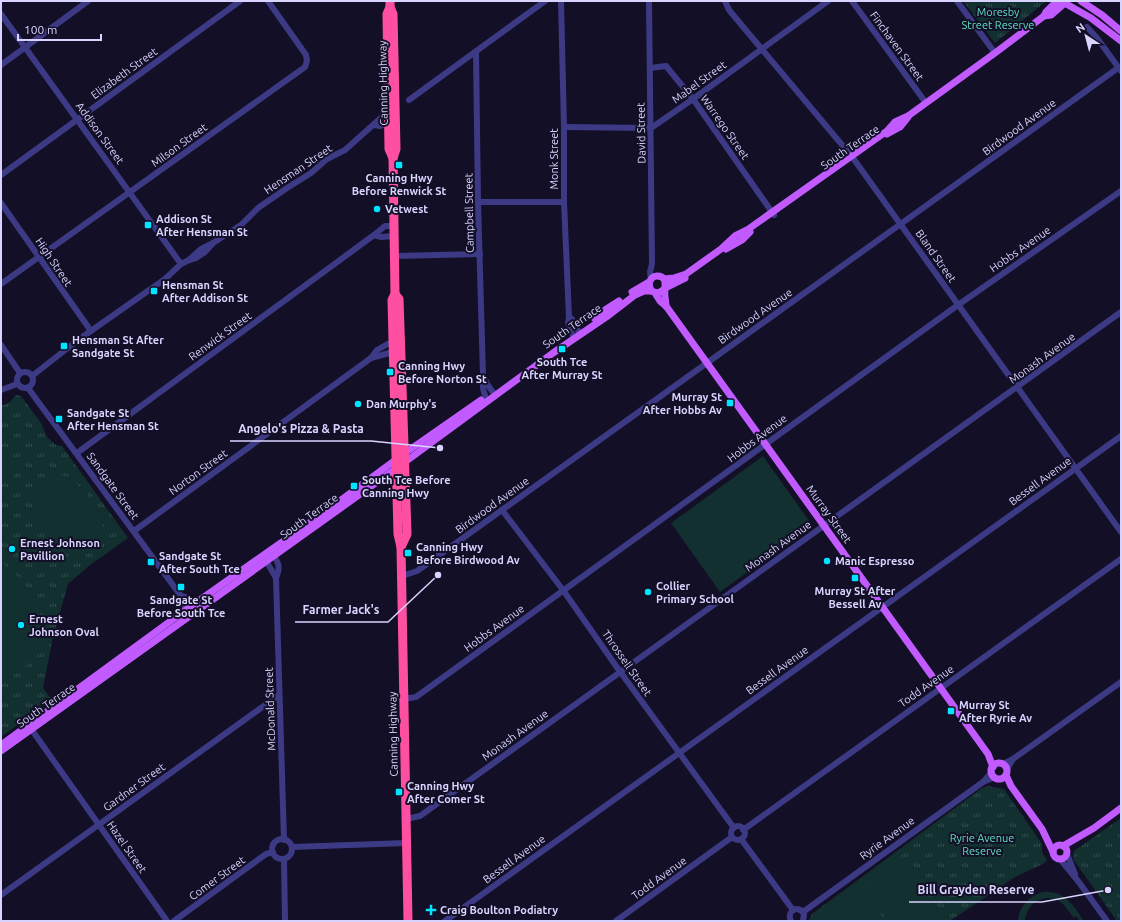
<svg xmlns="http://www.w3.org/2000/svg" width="1122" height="922" font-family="Ubuntu,sans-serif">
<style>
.park{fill:url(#park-tufts)}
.pitch{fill:#12302f}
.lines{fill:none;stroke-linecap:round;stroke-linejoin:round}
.minor{stroke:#3d3a85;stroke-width:6}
.major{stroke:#c25bff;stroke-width:7}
.highway{stroke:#ff4fa3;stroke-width:9}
.poi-dot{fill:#00e5ff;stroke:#130f26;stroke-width:1.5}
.labels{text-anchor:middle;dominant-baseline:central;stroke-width:4;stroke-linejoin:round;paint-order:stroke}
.park-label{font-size:11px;fill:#5fe0c0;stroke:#130f26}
.street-label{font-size:11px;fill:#d9d4ff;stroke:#130f26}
.poi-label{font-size:11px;font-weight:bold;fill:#d9d4ff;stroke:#130f26;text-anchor:start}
.leader{fill:none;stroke:#d9d4ff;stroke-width:1.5}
.callout-dot{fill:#d9d4ff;stroke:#130f26;stroke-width:1.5}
.callout-label{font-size:12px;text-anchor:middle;font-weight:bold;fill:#d9d4ff;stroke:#130f26;stroke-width:4;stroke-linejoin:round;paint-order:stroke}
</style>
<defs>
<pattern id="park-tufts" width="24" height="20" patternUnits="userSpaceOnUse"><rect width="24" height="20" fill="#12302f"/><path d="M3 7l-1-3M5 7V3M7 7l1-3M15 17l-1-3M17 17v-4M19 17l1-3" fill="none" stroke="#344d4e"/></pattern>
</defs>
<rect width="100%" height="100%" fill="#130f26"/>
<!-- park -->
<g class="park">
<polygon points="963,1 1041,1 1045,2 995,43"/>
<polygon points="16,395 21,396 41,423 47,437 56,445 62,446 128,538 90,565 68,584 53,637 43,688 52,700 1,737 1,406 10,402"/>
<polygon points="988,786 1004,789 1042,844 1042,852 1047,860 1043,864 1015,877 950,921 809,921 812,914 982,788"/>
<polygon points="1121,818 1121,921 1117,921 1073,859 1074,851"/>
</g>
<!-- pitch -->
<g class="pitch">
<polygon points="2,446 15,474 1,481 1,447"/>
<polygon points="763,456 812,525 720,592 671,523"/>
<path d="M55,474c4,1 8,1 12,3 16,7 42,41 36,60 -2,6 -8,9 -13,13 -4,3 -8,6 -14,5 -20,-5 -47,-41 -43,-62 2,-10 13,-16 22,-19z"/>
<path d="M1,563c44,27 62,99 0,116z"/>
<polygon points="901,855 943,917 937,921 890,921 863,881"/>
<polygon points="861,885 885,921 830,921 823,910"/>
<path d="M1043,892c21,-2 30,13 41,29h-4l-4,-5 -2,2c-5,-6 -9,-13 -15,-17 -15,-9 -33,3 -34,20h-7c1,-15 11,-25 25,-29z"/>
</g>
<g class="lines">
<!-- minor -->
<g class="minor">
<polyline points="561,1 564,127 564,202 569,317 568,323 574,338"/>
<polyline points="649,1 652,264 650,272 651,279"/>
<polyline points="725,1 729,10 853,158 1121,532"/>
<polyline points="852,1 926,103"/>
<polyline points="957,1 995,53"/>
<polyline points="1,14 181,264"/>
<polyline points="1087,27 1097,38 1121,71"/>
<path d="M476,52l2,150 5,173c-1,9 -1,18 5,25"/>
<polyline points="1,65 88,1"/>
<polyline points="650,68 666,66 693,99 774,215"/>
<polyline points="409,100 545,1"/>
<polyline points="374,125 380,126 391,122"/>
<polyline points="564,127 651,128 693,99 828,1"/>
<polyline points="1,175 240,1"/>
<polyline points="478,202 564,202"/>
<polyline points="1,203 91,331"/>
<polyline points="374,235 381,237 394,236"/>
<polyline points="395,256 480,254"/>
<polyline points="189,260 201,249 213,243 241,225 258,208 287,188 311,173 327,159 345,150 383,116 392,113"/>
<polyline points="1,284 305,67 307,61 306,55 268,1"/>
<polyline points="569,317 572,319 580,334"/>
<polyline points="1,345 20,373"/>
<polyline points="371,358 393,352"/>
<circle cx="25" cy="380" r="8"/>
<polyline points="483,375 487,384 495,395"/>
<polyline points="32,376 78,340 165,279 181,264 189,260 196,258 205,252 213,243"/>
<polyline points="28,388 181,596 180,600 190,613"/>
<polyline points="1,390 17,384"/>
<polyline points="77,453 374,235 385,226 394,226"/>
<polyline points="502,510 563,590 616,666 734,828"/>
<polyline points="134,531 371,358 377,350 393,341"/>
<path d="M271,552c8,11 10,14 5,26l8,262"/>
<polyline points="264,557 276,578"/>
<polyline points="402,576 417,571 1118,68"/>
<polyline points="181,596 185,597 194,608"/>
<polyline points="404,699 416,697 958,305 1121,191"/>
<polyline points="29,726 167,921"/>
<polyline points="1003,764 1013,759 1121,682"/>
<polyline points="1007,769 1013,759"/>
<polyline points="983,782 992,772"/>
<polyline points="406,819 420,816 1121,312"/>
<circle cx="738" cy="833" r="7"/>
<polyline points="743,830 1121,559"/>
<polyline points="741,839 793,910"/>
<circle cx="282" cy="849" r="10"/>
<polyline points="292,847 407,843"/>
<polyline points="1067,854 1075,874"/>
<polyline points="284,859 285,921"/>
<polyline points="1060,859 1078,881 1107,921"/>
<polyline points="1,895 279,695"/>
<polyline points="803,912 983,782 995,777"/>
<polyline points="174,921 266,854 273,852"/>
<polyline points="445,921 1121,436"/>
<polyline points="616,921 732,837"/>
<path d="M791,921c-5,-10 7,-17 13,-7l-1,7"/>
</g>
<!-- major -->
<g class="major">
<polyline points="1061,1 1091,18 1121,41"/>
<polyline points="1081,1 1102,15 1121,31"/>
<polyline points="1044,16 1051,15 1067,1"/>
<polyline points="887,134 900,127 908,117"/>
<polyline points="726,249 742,240 750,232"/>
<polyline points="664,279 674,278 686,274 721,249 735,236 747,230 887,131 895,122 908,116 995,53 1044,16 1046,12 1057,1"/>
<polyline points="665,288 685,278"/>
<path d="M665,289l-7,4 -7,-2 -2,-7c1,-4 3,-8 8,-8 10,0 8,8 8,14 -1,5 1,11 1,16"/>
<polyline points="632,292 649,282"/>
<polyline points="655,293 660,301 666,306 988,754 993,767"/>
<polyline points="595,319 605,310 619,301"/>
<polyline points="1,745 187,609 326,511 405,453 481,400"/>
<polyline points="1,751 405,462 553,353 609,315 635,295 644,291 651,291"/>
<circle cx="999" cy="771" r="8"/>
<polyline points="1006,775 1011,786 1042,829 1053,852"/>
<circle cx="1060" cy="852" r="7"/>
<polyline points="1063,846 1094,828 1121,808"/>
</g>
<!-- highway -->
<g class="highway">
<polyline points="390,1 390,7 387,14 389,149 393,158"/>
<polyline points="390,7 393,14 396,149 393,158 395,294 392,300 398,534 401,547 408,921"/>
<polyline points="395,294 399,299 407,534 401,547"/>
</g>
</g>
<!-- markers -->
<g class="poi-dot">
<rect x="395" y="161" width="8" height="8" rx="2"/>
<circle cx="377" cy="209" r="4"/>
<rect x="144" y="221" width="8" height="8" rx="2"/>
<rect x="150" y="287" width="8" height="8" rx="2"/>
<rect x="60" y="342" width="8" height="8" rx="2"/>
<rect x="558" y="345" width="8" height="8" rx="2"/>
<rect x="386" y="368" width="8" height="8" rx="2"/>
<rect x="726" y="399" width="8" height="8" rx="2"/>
<circle cx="358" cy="404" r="4"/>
<rect x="55" y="415" width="8" height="8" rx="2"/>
<rect x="350" y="482" width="8" height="8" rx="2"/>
<circle cx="12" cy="549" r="4"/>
<rect x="404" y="549" width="8" height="8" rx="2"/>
<circle cx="827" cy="561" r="4"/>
<rect x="147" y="558" width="8" height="8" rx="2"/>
<rect x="851" y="574" width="8" height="8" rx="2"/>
<rect x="177" y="583" width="8" height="8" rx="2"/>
<circle cx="648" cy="592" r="4"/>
<circle cx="21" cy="625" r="4"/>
<rect x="947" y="707" width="8" height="8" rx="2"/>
<rect x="395" y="788" width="8" height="8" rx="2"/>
<path d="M429 904h4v4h4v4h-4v4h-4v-4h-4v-4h4z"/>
</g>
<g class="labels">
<!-- park labels -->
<g class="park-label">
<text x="998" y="12">Moresby<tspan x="998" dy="13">Street Reserve</tspan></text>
<text x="982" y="838">Ryrie Avenue<tspan x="982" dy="13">Reserve</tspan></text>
</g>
<!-- street labels -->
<g class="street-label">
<text transform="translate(897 46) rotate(54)">Finchaven Street</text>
<text transform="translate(124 73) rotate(-36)">Elizabeth Street</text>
<text transform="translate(699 82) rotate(-36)">Mabel Street</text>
<text transform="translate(383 83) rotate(-91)">Canning Highway</text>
<text transform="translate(725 127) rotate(55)">Warrego Street</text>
<text transform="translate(1019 127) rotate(-36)">Birdwood Avenue</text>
<text transform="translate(100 133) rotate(54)">Addison Street</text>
<text transform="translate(641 133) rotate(-91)">David Street</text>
<text transform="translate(179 145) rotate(-36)">Milson Street</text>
<text transform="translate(850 147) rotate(-35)">South Terrace</text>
<text transform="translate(554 159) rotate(-90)">Monk Street</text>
<text transform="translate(298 169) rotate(-34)">Hensman Street</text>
<text transform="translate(469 213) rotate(-91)">Campbell Street</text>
<text transform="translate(1020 249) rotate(-35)">Hobbs Avenue</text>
<text transform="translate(936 256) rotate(55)">Bland Street</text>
<text transform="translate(54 262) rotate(56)">High Street</text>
<text transform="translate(755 316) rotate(-35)">Birdwood Avenue</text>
<text transform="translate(572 326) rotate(-35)">South Terrace</text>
<text transform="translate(220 336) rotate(-36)">Renwick Street</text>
<text transform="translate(1042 358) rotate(-36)">Monash Avenue</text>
<text transform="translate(757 438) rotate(-37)">Hobbs Avenue</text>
<text transform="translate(198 472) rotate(-36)">Norton Street</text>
<text transform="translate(1040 481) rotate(-36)">Bessell Avenue</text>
<text transform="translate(113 486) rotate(54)">Sandgate Street</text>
<text transform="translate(492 505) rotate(-36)">Birdwood Avenue</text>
<text transform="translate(829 514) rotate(54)">Murray Street</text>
<text transform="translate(309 516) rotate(-36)">South Terrace</text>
<text transform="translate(778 546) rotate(-36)">Monash Avenue</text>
<text transform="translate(494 628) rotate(-36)">Hobbs Avenue</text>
<text transform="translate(627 663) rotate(55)">Throssell Street</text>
<text transform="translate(777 670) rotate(-36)">Bessell Avenue</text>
<text transform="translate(926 686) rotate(-35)">Todd Avenue</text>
<text transform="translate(46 705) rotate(-35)">South Terrace</text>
<text transform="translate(270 709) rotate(-92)">McDonald Street</text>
<text transform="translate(393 734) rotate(-91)">Canning Highway</text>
<text transform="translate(515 735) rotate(-36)">Monash Avenue</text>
<text transform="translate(134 787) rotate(-36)">Gardner Street</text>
<text transform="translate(887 838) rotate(-36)">Ryrie Avenue</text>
<text transform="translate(127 847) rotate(55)">Hazel Street</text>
<text transform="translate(514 859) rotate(-36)">Bessell Avenue</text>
<text transform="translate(217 878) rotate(-36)">Comer Street</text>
<text transform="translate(659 878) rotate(-36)">Todd Avenue</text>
</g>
<!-- poi labels -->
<g class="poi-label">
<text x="399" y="178" text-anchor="middle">Canning Hwy<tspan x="399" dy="13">Before Renwick St</tspan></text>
<text x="385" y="209">Vetwest</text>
<text x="156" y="219">Addison St<tspan x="156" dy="13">After Hensman St</tspan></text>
<text x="162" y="285">Hensman St<tspan x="162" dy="13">After Addison St</tspan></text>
<text x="72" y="340">Hensman St After<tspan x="72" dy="13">Sandgate St</tspan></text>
<text x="562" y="362" text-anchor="middle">South Tce<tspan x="562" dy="13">After Murray St</tspan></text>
<text x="398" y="366">Canning Hwy<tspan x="398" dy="13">Before Norton St</tspan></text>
<text x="722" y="397" text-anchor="end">Murray St<tspan x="722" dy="13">After Hobbs Av</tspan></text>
<text x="366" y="404">Dan Murphy's</text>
<text x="67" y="413">Sandgate St<tspan x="67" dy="13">After Hensman St</tspan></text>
<text x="362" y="480">South Tce Before<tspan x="362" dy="13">Canning Hwy</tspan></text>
<text x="20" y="543">Ernest Johnson<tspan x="20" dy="13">Pavillion</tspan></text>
<text x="416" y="547">Canning Hwy<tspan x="416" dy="13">Before Birdwood Av</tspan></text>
<text x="159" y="556">Sandgate St<tspan x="159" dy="13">After South Tce</tspan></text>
<text x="835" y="561">Manic Espresso</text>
<text x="656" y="586">Collier<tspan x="656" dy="13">Primary School</tspan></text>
<text x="855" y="591" text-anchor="middle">Murray St After<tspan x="855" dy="13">Bessell Av</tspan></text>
<text x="181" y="600" text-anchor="middle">Sandgate St<tspan x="181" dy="13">Before South Tce</tspan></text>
<text x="29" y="619">Ernest<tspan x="29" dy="13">Johnson Oval</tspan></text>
<text x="959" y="705">Murray St<tspan x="959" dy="13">After Ryrie Av</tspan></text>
<text x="407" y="786">Canning Hwy<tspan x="407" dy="13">After Comer St</tspan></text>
<text x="440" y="910">Craig Boulton Podiatry</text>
</g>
</g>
<!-- callouts -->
<path class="leader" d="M440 448L371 441H230M438 575L388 622H295M1108 890L1042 902H909"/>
<g class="callout-dot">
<circle cx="440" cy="448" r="4"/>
<circle cx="438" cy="575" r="4"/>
<circle cx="1108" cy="890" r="4"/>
</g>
<g class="callout-label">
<text x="301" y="433">Angelo's Pizza &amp; Pasta</text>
<text x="341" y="614">Farmer Jack's</text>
<text x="976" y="894">Bill Grayden Reserve</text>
</g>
<!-- border -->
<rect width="1122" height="922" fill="none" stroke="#d9d4ff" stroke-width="4"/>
<!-- north arrow -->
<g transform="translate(1086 36) rotate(324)" stroke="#130f26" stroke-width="3" paint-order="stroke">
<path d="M0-3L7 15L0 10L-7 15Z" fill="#d9d4ff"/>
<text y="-6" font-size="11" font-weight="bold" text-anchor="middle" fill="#d9d4ff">N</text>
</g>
<!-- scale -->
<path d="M18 34v6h83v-6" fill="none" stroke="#d9d4ff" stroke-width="2"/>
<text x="24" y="34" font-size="12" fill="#d9d4ff" stroke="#130f26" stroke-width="3" paint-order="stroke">100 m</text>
</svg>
